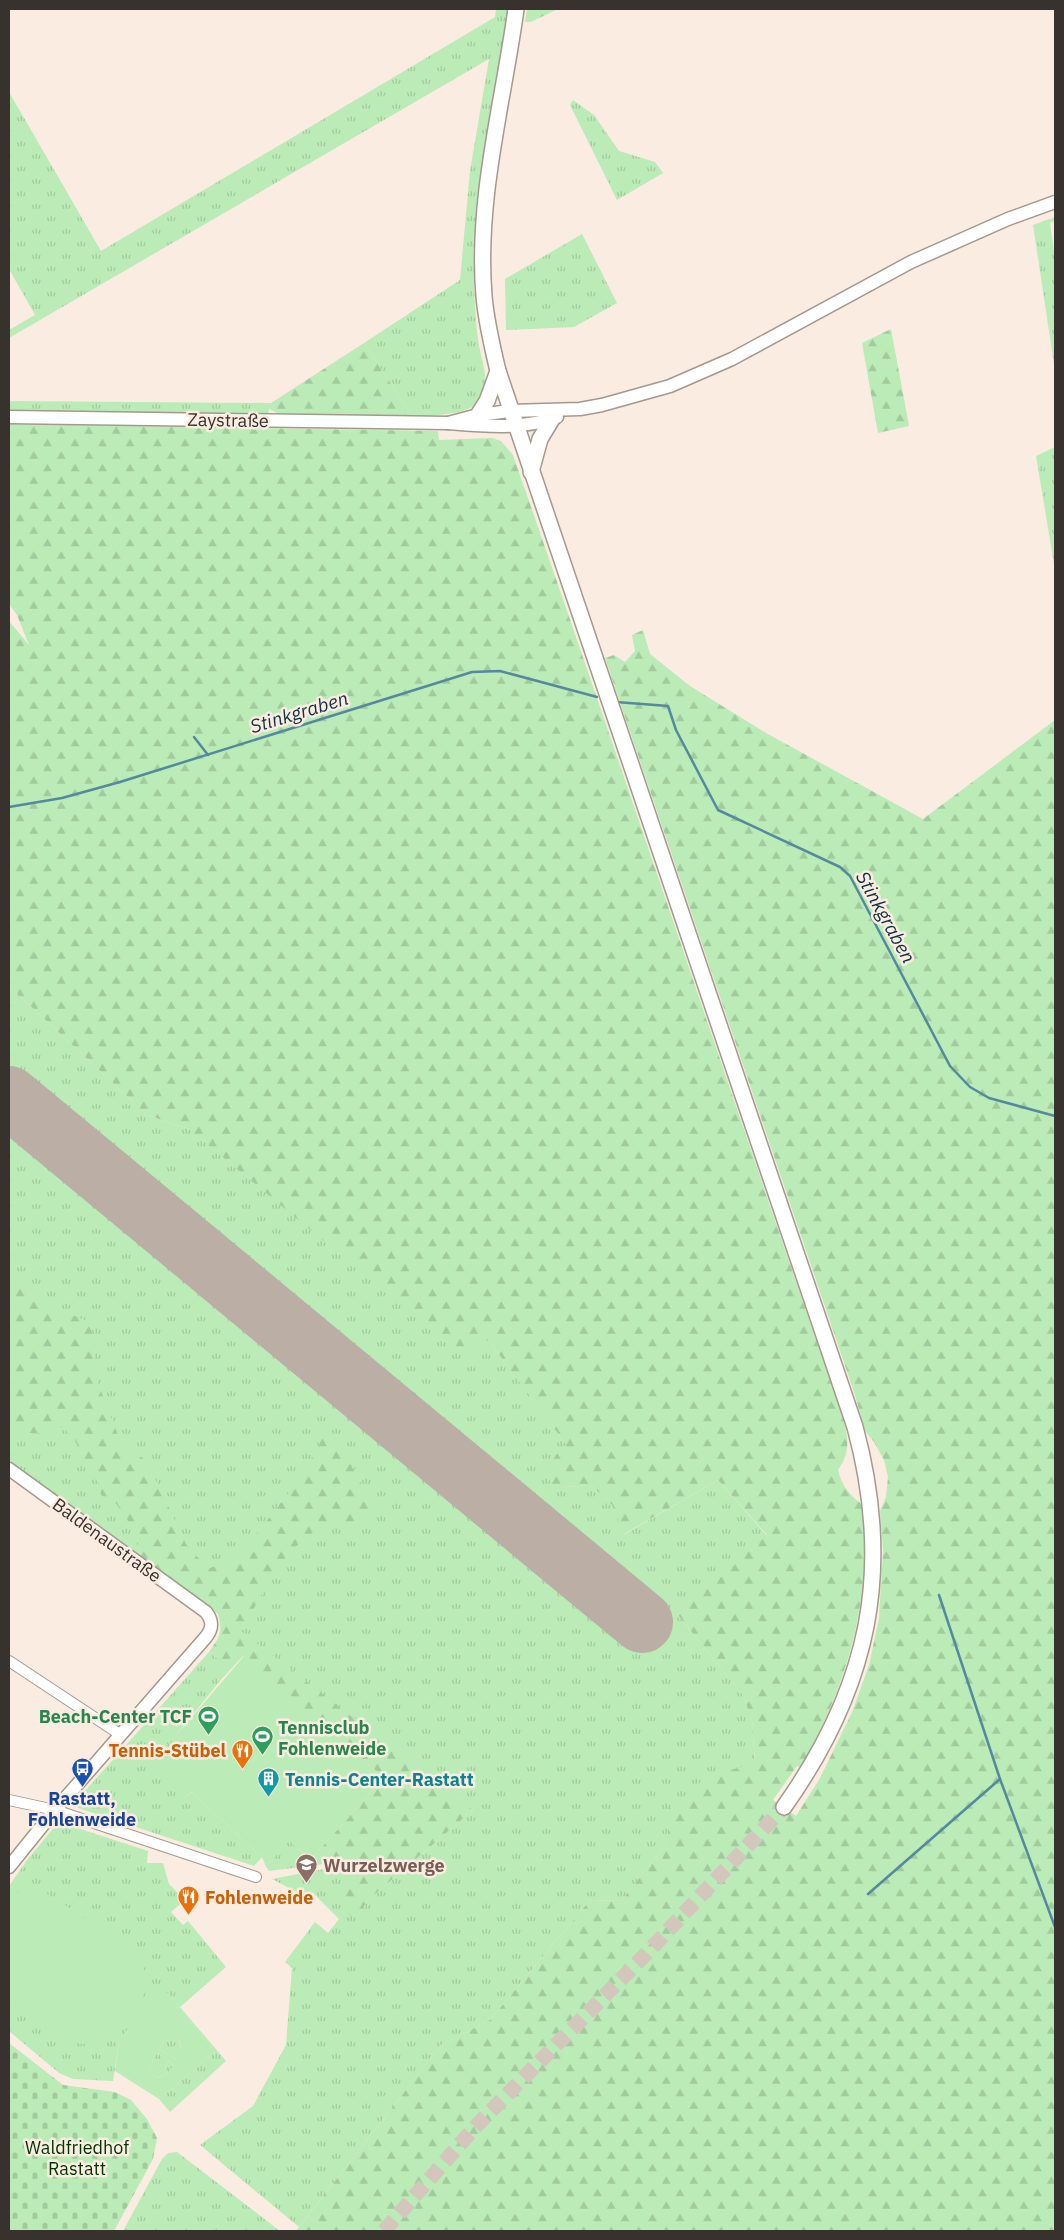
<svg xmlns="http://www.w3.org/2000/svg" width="1064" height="2240" font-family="'IBM Plex Sans',sans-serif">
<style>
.grass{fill:url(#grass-tufts)}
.forest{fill:url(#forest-firs)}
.cemetery{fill:url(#cemetery-stones)}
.pitch{fill:#bbebb6;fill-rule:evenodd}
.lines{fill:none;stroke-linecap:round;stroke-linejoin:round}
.stream{stroke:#5688a0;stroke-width:2.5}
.taxiway{stroke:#baaea5;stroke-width:25}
.runway{stroke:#baaea5;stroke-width:62}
.secondary-tunnel{stroke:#d3c7bc;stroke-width:15;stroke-dasharray:15 8;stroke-linecap:butt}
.minor-casing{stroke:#a5988d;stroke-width:12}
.tertiary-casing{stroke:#a5988d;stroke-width:15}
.secondary-casing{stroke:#a5988d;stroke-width:18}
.minor{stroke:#fff;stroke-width:10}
.tertiary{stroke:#fff;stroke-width:12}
.secondary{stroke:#fff;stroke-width:15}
.labels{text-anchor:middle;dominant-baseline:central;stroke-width:5;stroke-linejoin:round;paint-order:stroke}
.street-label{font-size:18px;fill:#37322d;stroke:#faece0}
.leisure-label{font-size:18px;font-weight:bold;fill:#27864d;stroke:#faece0;text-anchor:end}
.food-label{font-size:18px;font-weight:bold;fill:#c56008;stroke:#faece0;text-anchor:end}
.culture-label{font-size:18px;font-weight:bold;fill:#0d838f;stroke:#faece0;text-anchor:start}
.transit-label{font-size:18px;font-weight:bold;fill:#164399;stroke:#faece0}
.education-label{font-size:18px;font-weight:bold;fill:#785e54;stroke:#faece0;text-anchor:start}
.park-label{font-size:18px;fill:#003400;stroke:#faece0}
.water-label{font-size:19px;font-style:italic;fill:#113343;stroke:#faece0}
</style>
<defs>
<pattern id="grass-tufts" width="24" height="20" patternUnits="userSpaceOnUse" patternTransform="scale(1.25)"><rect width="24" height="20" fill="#bbebb6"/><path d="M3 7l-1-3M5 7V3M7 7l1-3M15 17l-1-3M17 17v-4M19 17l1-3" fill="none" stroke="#a1ca9d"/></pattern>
<pattern id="forest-firs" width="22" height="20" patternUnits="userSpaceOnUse" patternTransform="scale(1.25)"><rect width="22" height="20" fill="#bbebb6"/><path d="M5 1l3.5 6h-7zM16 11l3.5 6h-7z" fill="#a1ca9d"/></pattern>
<pattern id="cemetery-stones" width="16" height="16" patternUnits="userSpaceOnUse" patternTransform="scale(1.25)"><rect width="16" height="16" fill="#bbebb6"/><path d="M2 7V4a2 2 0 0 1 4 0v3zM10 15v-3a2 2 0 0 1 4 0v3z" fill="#a1ca9d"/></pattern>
</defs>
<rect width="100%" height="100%" fill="#faece0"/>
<!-- grass -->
<g class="grass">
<path d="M496,9h11l-1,16c-16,92 -37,186 -31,280 1,11 1,23 3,34 2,18 12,39 5,57 -8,20 -51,19 -70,21l-49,-74 96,-63 10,-109 19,-112 -480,279v-8l26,-15 -26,-46v-177l92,159 394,-234z"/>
<polygon points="573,100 594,115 619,151 655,162 663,173 617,200 570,105"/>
<polygon points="1055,217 1055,221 1050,223 1055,259 1055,371 1033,225"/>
<polygon points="582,234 617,303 574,327 506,330 505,279"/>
<polygon points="9,401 271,403 267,417 9,413"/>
<polygon points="1055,447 1055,570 1036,456"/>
<polygon points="9,986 147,1115 189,1129 488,1340 567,1445 563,1487 591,1485 612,1505 625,1534 718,1480 767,1536 678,1615 742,1694 752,1720 755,1764 706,1777 668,1842 621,1901 590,1900 490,2020 441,2045 299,2227 200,2145 253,2106 286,2045 292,1968 285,1962 315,1922 328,1933 339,1919 312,1892 306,1897 272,1879 340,1866 359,1914 368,1900 473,1810 240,1631 137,1536 140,1558 9,1461"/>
<polygon points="209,1652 217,1658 217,1678 220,1681 173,1739 185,1798 191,1792 262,1857 254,1866 78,1808 77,1800"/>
<polygon points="62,1823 148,1851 147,1863 163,1863 169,1884 185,1900 171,1912 183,1925 188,1921 226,1967 180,2007 226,2061 170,2112 159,2099 215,2052 168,1993 119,2041 113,2081 73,2079 59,2073 9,2031 9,1886 27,1860 57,1824"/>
<polygon points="289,1840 316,1865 269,1871 266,1867"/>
<path d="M171,2034c11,5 12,16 6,26l-18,-11 7,-13z"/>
<polygon points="157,2053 174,2065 168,2073 158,2078 153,2076 149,2069"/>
<polygon points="177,2152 280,2231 123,2231 162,2159 168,2153"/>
</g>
<!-- forest -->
<g class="forest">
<polygon points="527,9 558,9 531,22 525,22"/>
<polygon points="891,329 909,426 878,433 862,343"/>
<polygon points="364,343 413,417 286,417 269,409 271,403"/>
<path d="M9,424l429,7 1,9 53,-2 9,3 12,14c110,315 215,631 324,945 8,25 18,47 1,70 4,16 12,26 25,35 9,98 -16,179 -62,263l-4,-2 -24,34 23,16 24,-38 33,-68 16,-45 10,-47 4,-67 -3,-40 6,-14 2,-20 -4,-17 -10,-18 -9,-11 -11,-39 -249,-734 9,-3 11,7 10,-11 -3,-16 11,-5 7,24 40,32 76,47 157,86 132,-99v1511h-759l145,-186 49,-25 100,-120 31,1 47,-59v-33l38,-32 49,-14 -3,-43 -10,-26 -64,-79 89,-80 -49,-55 -94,54 -12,-29 -21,-20 -28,2 -13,-3c-2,-21 2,-25 16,-40l-78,-104 -25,17 -274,-228 -42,-14 -138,-129v-365l20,24 -12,-30 -8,-11z"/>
<path d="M9,1277c12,21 59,36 81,45l4,17 1,36 26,68 26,18 39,83 22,25 31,-13 63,-80 22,-42 17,7 32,67 -12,19c-9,-1 -21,-3 -31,-1 -41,8 -69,72 -89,105l232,179 -105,90 -9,14 -13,1 -5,-8 7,-20 -10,-25 -22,3 -5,-6 73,-81 -141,-122 -23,25 -3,-3v-20l-8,-6c11,-16 14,-19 9,-38l-78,-56 -3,-22 -12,-20 -10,-14 -14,-7 -2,-12 -11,-12 -14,-33 -12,-11 -17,6h-36z"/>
</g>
<!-- cemetery -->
<polygon class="cemetery" points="9,2043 63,2085 115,2092 131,2100 147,2119 157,2138 153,2159 114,2231 9,2231"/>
<!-- pitch -->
<g class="pitch">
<polygon points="244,1656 384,1778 311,1859 289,1841 266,1867 262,1857 191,1792 185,1798 159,1773 173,1739"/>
<polygon points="30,1889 41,1890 137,1951 146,1974 145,1993 110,2036 93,2045 75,2043 9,2005 9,1900 21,1890"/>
<path d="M157,1993h11l47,59 -56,47 -44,-28 4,-30 31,-45zM171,2035l8,5 2,6 -4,14 -18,-11 7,-13zM157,2053l17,12 -6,8 -10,5 -5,-2 -4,-7z"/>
</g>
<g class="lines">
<!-- stream -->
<g class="stream">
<polyline points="616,702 668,706 676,730 718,810 840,867 850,876 950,1066 970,1087 989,1098 1055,1116"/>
<polyline points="194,737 208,755"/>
<polyline points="9,807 62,798 120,782 472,672 500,671 597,697"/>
<polyline points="939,1595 1000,1779 1055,1927"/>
<polyline points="868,1894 1000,1779"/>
</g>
<!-- taxiway -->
<polyline class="taxiway" points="9,1122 48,1130"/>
<!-- runway -->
<polyline class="runway" points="9,1097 642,1622"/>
<!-- secondary-tunnel -->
<polyline class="secondary-tunnel" points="384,2231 476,2126 644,1956 784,1807"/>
<defs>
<g id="minor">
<polyline points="9,1661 121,1735"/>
<polyline points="9,1800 55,1810 256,1877"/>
</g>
<g id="tertiary">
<path d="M9,417l439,6c35,3 75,7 109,-6"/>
<polyline points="448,423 478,415 510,411 580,409 602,405 670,386 732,359 911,262 1008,219 1055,202"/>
<path d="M9,1469l197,143c7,9 7,16 0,25l-151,173 -46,57"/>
</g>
<g id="secondary">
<path d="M516,9c-13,95 -40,190 -32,287 2,25 8,50 14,75l357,1056c39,144 14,260 -71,380"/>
<polyline points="478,415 487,401 498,371"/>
<polyline points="531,472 540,439 552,419"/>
</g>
</defs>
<!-- minor casing -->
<use href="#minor" class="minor-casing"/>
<!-- tertiary casing -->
<use href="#tertiary" class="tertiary-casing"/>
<!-- secondary casing -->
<use href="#secondary" class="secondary-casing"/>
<!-- minor -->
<use href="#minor" class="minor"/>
<!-- tertiary -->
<use href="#tertiary" class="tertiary"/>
<!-- secondary -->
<use href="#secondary" class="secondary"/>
</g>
<!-- icons -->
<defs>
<symbol id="stadium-pin" viewBox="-11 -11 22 30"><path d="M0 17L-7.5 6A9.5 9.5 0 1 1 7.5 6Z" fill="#2e9e5b" stroke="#faece0"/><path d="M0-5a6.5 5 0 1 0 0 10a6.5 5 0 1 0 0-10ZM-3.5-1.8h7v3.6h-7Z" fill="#fff"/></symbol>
<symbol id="restaurant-pin" viewBox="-11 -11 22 30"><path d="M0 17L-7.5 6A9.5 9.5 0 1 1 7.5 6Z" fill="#e8710a" stroke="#faece0"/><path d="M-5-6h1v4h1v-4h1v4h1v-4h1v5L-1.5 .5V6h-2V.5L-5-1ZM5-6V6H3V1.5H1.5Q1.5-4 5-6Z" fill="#fff"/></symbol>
<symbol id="bus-pin" viewBox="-11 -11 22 30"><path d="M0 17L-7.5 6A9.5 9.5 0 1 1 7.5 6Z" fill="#1a4fb4" stroke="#faece0"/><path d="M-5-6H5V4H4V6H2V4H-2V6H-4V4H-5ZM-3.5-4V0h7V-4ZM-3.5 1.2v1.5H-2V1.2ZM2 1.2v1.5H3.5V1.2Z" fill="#fff"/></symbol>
<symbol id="building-pin" viewBox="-11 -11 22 30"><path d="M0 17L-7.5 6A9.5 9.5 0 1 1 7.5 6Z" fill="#0f9aa8" stroke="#faece0"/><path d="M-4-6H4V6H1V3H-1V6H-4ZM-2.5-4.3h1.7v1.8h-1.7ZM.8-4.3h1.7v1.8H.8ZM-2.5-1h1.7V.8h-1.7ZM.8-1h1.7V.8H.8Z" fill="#fff"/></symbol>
<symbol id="school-pin" viewBox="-11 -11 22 30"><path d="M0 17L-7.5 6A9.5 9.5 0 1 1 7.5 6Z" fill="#8d6e63" stroke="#faece0"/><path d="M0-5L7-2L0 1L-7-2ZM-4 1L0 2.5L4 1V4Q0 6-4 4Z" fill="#fff"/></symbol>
</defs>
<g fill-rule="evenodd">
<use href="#stadium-pin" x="196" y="1704" width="25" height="34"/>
<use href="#stadium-pin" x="250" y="1724" width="25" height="34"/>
<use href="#restaurant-pin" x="230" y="1738" width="25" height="34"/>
<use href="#bus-pin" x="70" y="1756" width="25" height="34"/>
<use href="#building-pin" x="256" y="1766" width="25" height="34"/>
<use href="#school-pin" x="294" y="1852" width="25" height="34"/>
<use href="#restaurant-pin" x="176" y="1884" width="25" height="34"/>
</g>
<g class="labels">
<!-- street labels -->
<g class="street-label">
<text transform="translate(228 420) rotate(1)">Zaystraße</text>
<text transform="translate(107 1540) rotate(36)">Baldenaustraße</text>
</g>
<!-- leisure labels -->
<g class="leisure-label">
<text x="192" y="1716">Beach-Center TCF</text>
<text x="278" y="1727" text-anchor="start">Tennisclub<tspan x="278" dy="21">Fohlenweide</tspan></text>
</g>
<!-- food labels -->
<g class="food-label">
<text x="226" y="1750">Tennis-Stübel</text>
<text x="205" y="1897" text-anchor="start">Fohlenweide</text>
</g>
<!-- culture labels -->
<g class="culture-label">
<text x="285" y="1779">Tennis-Center-Rastatt</text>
</g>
<!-- transit labels -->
<g class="transit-label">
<text x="82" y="1798">Rastatt,<tspan x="82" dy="21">Fohlenweide</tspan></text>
</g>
<!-- education labels -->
<g class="education-label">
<text x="323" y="1865">Wurzelzwerge</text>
</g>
<!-- park labels -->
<g class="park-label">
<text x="77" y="2147">Waldfriedhof<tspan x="77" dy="21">Rastatt</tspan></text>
</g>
<!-- water labels -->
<g class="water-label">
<text transform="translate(299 712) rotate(-17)">Stinkgraben</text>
<text transform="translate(886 917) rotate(61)">Stinkgraben</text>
</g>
</g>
<!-- border -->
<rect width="1064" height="2240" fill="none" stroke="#37322d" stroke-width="20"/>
</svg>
